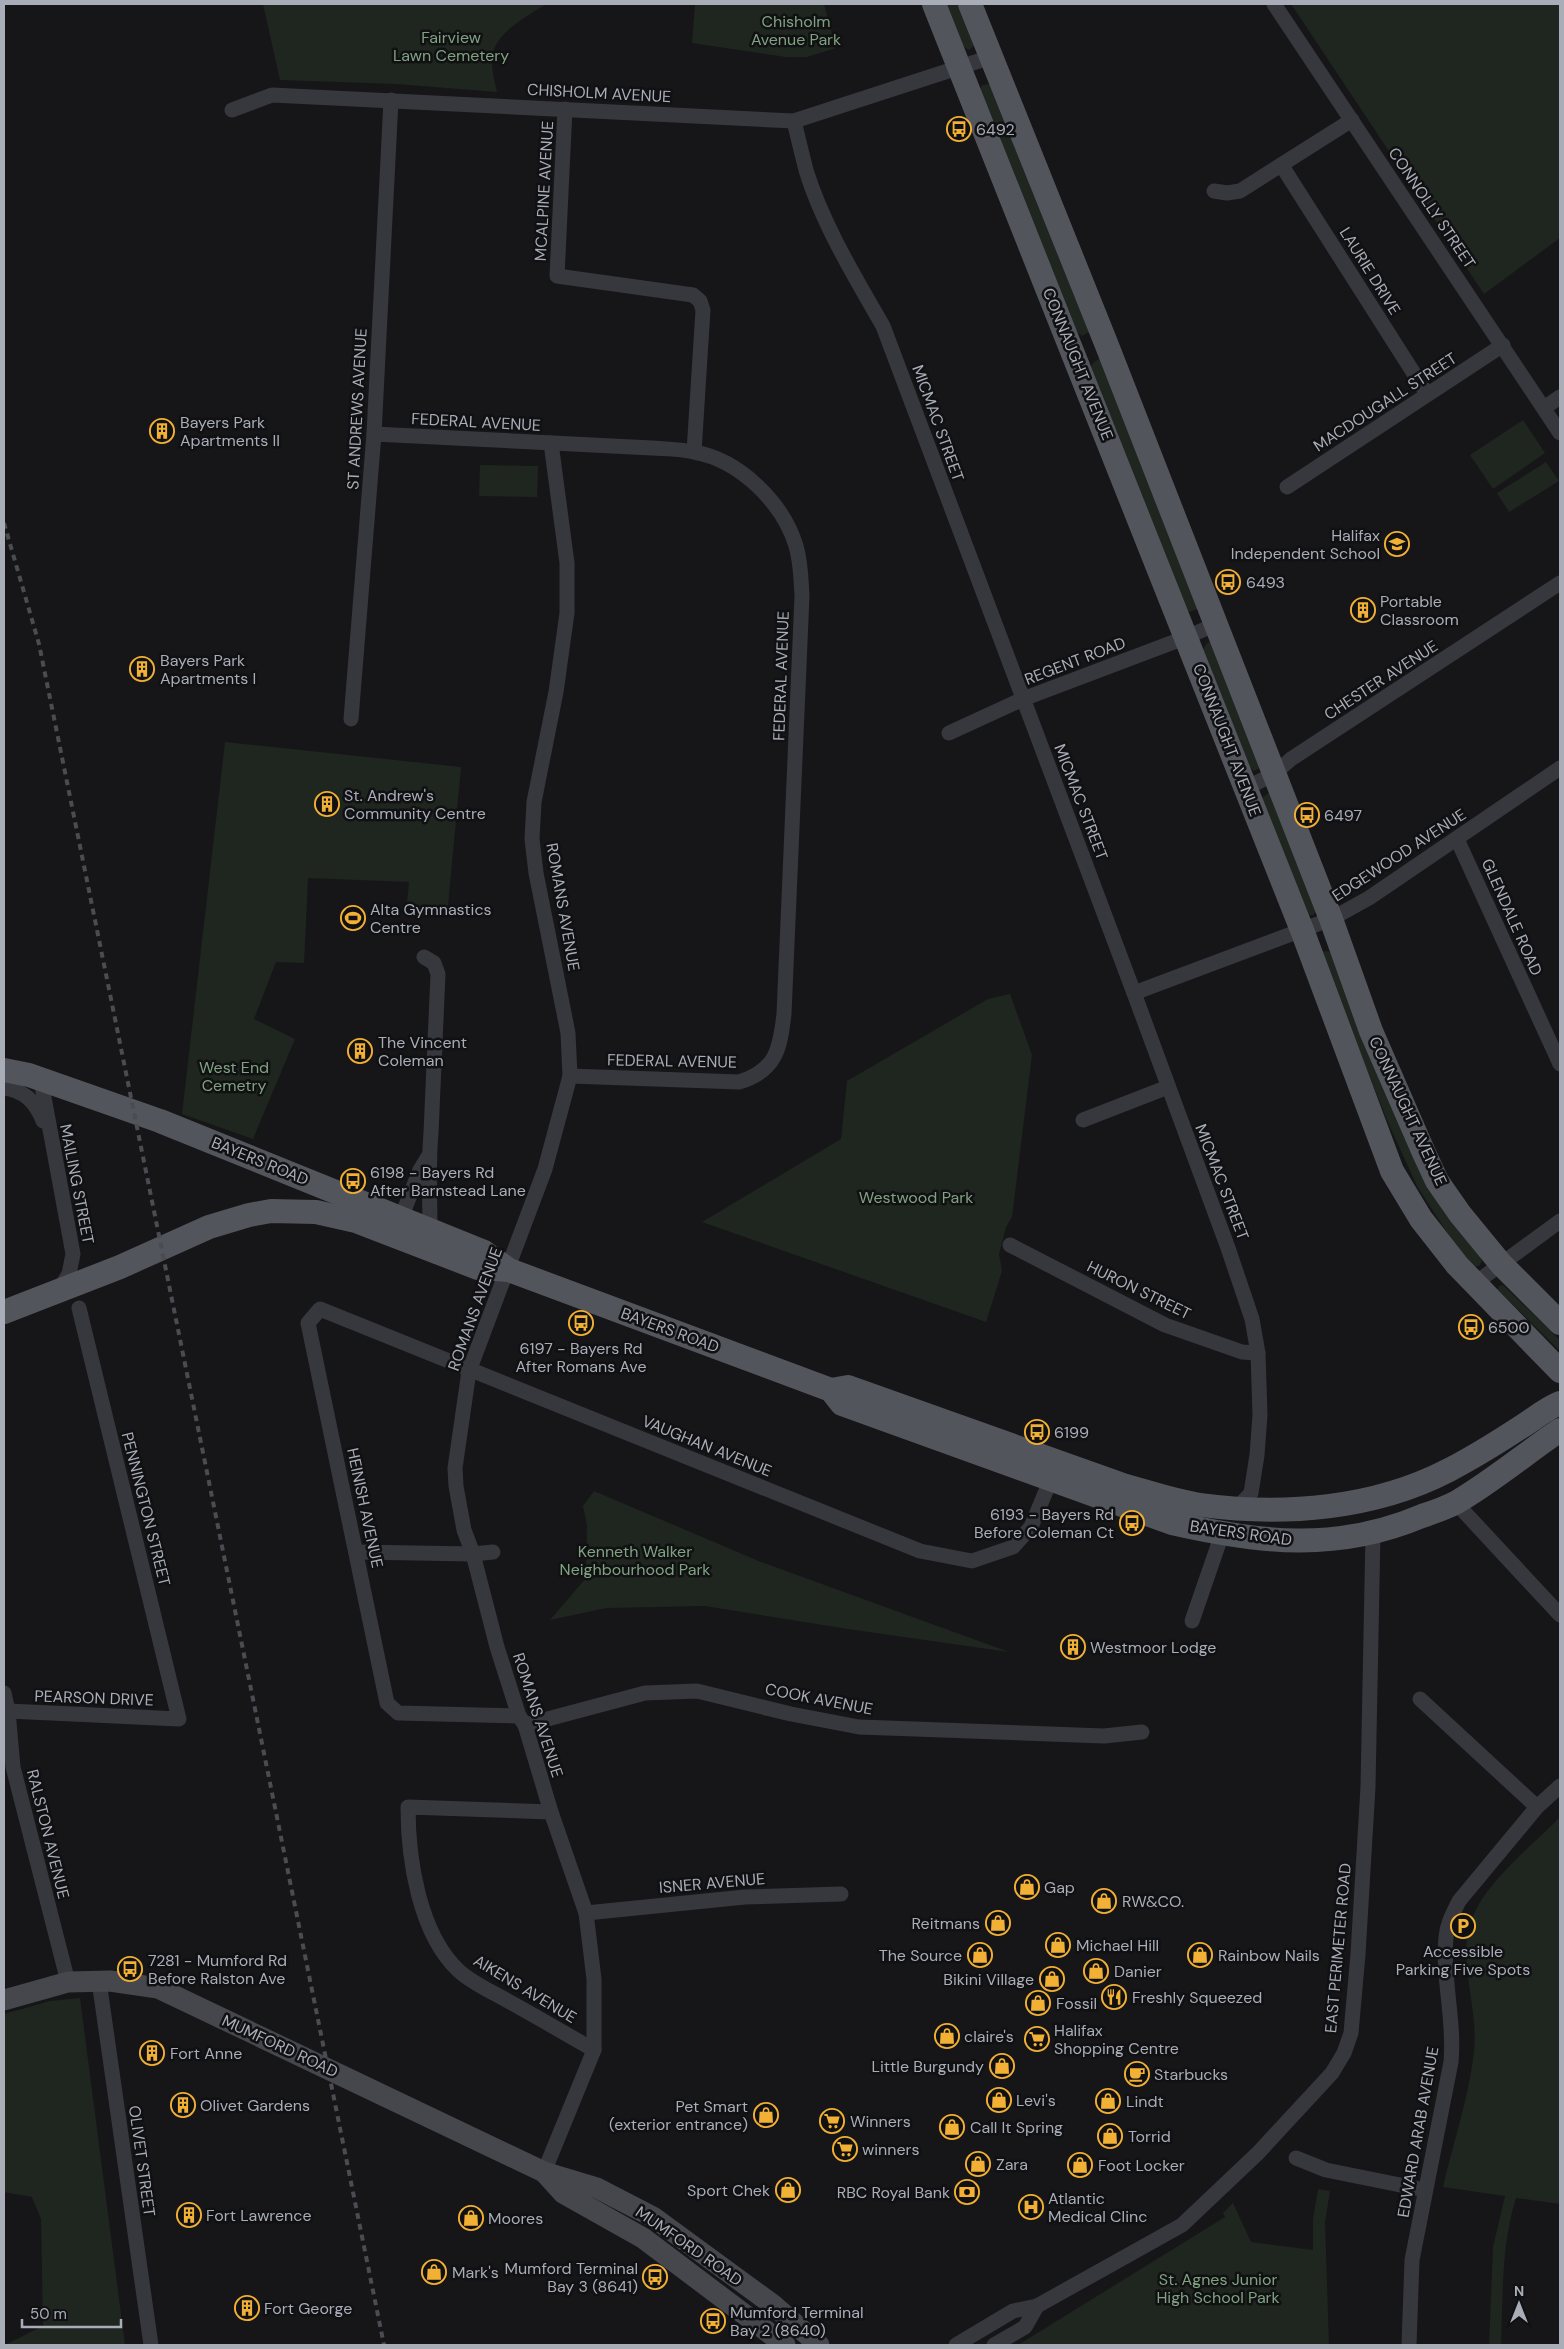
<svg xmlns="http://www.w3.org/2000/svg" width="1564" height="2349" font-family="'DM Sans',sans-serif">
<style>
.green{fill:#1e261f}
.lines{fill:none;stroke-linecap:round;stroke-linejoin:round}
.street{stroke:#37383d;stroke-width:15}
.secondary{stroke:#45474d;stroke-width:21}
.primary{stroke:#53555c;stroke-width:24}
.rail{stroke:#4a4c52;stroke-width:4;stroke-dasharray:6 5;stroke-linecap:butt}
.labels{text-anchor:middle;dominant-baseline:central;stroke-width:5;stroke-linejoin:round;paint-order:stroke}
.park-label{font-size:16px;fill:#7fa381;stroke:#111113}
.street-label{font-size:16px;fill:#a8adb8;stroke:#111113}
.poi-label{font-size:16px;fill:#a8adb8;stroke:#111113;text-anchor:start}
</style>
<rect width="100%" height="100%" fill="#161618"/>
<!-- green -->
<g class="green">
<path d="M263,4h283c-18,12 -51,28 -54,53 -1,11 3,25 5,35l-101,-8 -116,-4z"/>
<polygon points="695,4 824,4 836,48 807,57 786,57 692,43"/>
<polygon points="945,4 961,4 975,45 969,50 961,45"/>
<polygon points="1291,4 1560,4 1560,238 1484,294"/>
<polygon points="990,84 1089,332 1082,336 1075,330 980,90 982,85"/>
<polygon points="1099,359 1104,361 1201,608 1189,612 1185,608 1091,367 1093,363"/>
<polygon points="1523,420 1545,453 1493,489 1470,455"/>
<polygon points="1546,462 1559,481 1509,512 1497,493"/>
<polygon points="480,465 538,466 537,497 479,496"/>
<polygon points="1210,642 1260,768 1254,771 1249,767 1203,650 1206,644"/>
<polygon points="225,742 461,767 447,917 406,915 409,882 308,878 304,963 276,962 254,1019 295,1039 253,1139 182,1114"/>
<polygon points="1268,793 1274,795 1317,910 1313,915 1309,915 1260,800"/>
<polygon points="1326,951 1331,952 1480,1256 1482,1261 1479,1266 1471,1267 1466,1262 1417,1186 1390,1127 1321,957 1322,952"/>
<polygon points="1010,994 1032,1055 1012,1217 1006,1227 999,1254 1002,1271 986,1322 702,1222 841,1139 847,1081 988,999"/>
<polygon points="1503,1285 1560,1340 1560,1351 1498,1290 1499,1286"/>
<polygon points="594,1491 761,1562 1009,1652 848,1629 705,1606 606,1608 550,1620 586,1578 587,1525 583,1506"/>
<path d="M1560,1817v387l-44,-6c-15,48 -13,98 -15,147h-12l4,-98 12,-51 -62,-9c10,-43 27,-94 31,-137 5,-43 -19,-93 -1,-134 15,-36 60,-71 87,-99z"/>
<polygon points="80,1998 125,2345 5,2345 43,2326 41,2219 32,2197 4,2192 4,2014 50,2001"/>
<polygon points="1318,2189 1330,2191 1325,2222 1329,2345 1018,2345 1225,2217 1223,2213 1233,2203 1251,2242 1313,2250 1313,2219"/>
</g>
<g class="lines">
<!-- street -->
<g class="street">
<polyline points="1274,4 1560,433"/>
<polyline points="565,109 557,276 693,295 700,301 703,310 694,452"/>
<polyline points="232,110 272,95 794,121 991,57"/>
<path d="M794,121c4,17 8,33 12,49 16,53 50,109 77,156l251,667 94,255 24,71 6,34 2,62 -3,40 -6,38 -14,15"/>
<polyline points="1282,166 1427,394"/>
<polyline points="1214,191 1227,193 1240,191 1352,120"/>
<polyline points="1544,408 1560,397"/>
<path d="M374,434l278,14c14,1 28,1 42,4 46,8 89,51 102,94 5,17 5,33 6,50l-18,418c-4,35 -8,57 -45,68l-169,-6"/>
<polyline points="1287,487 1503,345"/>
<polyline points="351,719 374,434 391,100"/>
<polyline points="949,733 1023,699 1187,637 1214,625"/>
<polyline points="1246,788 1274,774 1291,759 1560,583"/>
<polyline points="1457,839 1560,1064"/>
<path d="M424,957l10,6 4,11 -7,159c-3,32 -1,64 -1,97"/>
<polyline points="1134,993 1331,919 1369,898 1560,768"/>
<polyline points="41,1081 73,1254 69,1274 59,1290"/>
<path d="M4,1088c20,2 32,14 39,33"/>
<polyline points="1083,1120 1168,1087"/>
<polyline points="401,1218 420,1170 428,1157"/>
<polyline points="1010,1245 1165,1325 1242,1352 1258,1353"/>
<polyline points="1474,1284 1560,1221"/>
<polyline points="1456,1503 1560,1615"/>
<polyline points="356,1552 473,1554 493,1552"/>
<polyline points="1192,1621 1222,1534"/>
<polyline points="4,1693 8,1711 13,1767 68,1982"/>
<polyline points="1420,1699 1537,1807"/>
<polyline points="8,1711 179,1719 79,1308"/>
<polyline points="519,1716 398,1713 387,1703 308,1323 320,1309 920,1551 972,1561 1013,1547 1031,1527 1051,1479"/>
<polyline points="525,1725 645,1693 697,1691 791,1714 859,1727 1104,1736 1142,1732"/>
<path d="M551,1812l-143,-5c0,52 11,127 51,164 13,12 33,21 49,30 29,16 58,33 86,49"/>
<polyline points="586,1913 745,1897 841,1894"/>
<polyline points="99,1981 151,2345"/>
<polyline points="1296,2158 1326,2170 1425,2190"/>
<polyline points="544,2172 594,2050 594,1979 586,1913 551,1812 525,1725 519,1716 497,1647 473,1554 464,1530 456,1486 455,1468 469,1371 545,1169 570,1076 568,1033 536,873 532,839 534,802 556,692 567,613 567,563 551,443"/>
<polyline points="956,2345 1013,2311 1037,2306 1182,2225 1258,2153 1332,2073 1344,2053 1351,2033 1358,1954 1368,1787 1373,1533"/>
<polyline points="994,2345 1025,2327 1037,2306"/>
<path d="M1409,2345l3,-85 39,-198c4,-42 -9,-83 -5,-125 1,-13 7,-24 13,-36l78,-94 23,-21"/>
</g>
<!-- secondary -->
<g class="secondary">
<polyline points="4,2000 68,1982 110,1981 158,1988 544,2172 597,2188 653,2217 772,2304 819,2345"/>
<polyline points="544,2172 563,2193 643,2238 785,2345"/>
</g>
<!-- primary -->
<g class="primary">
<polyline points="934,4 1302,930 1392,1171 1421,1219 1457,1265 1560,1371"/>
<polyline points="970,4 1106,343 1331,919 1371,1031 1424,1153 1437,1181 1460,1214 1501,1264 1560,1323"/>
<path d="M4,1070l25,5 131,46 324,131 25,18 322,120 11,14 330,119c88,20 165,29 250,-7 12,-4 24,-8 35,-14 36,-21 69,-49 103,-72"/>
<polyline points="4,1312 120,1267 209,1227 249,1215 271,1211 316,1212 356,1221 478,1268 509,1270"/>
<path d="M831,1390l17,-3 275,98c26,7 51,16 78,20 83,11 173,4 248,-35 25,-13 49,-28 72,-43 13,-8 26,-19 39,-24"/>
</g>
<!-- rail -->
<polyline class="rail" points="4,523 39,644 384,2345"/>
</g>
<!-- icons -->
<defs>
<symbol id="bus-ring" viewBox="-11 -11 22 22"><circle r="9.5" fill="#111113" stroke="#f2b134" stroke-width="1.5"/><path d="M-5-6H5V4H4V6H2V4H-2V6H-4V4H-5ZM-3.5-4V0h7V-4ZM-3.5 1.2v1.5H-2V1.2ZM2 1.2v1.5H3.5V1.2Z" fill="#f2b134"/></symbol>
<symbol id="building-ring" viewBox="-11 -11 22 22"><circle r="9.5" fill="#111113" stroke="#f2b134" stroke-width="1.5"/><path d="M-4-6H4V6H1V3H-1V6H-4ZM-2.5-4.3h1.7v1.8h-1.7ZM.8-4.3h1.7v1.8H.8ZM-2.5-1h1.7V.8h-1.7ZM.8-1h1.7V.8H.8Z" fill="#f2b134"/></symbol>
<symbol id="school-ring" viewBox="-11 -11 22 22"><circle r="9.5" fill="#111113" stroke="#f2b134" stroke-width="1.5"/><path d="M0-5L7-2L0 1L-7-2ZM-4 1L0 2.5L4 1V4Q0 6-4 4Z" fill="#f2b134"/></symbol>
<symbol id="stadium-ring" viewBox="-11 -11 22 22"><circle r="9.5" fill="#111113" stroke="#f2b134" stroke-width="1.5"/><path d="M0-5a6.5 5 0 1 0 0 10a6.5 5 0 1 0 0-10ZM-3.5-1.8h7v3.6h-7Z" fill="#f2b134"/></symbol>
<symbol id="shop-ring" viewBox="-11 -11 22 22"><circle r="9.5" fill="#111113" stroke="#f2b134" stroke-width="1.5"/><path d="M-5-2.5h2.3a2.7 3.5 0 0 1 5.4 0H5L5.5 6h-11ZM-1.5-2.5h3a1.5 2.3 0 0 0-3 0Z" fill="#f2b134"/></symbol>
<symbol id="parking-ring" viewBox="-11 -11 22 22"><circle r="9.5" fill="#111113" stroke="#f2b134" stroke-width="1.5"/><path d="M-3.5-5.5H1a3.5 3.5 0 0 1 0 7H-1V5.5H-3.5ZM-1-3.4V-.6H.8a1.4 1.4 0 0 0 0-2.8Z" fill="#f2b134"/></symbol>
<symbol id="restaurant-ring" viewBox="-11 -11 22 22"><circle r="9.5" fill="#111113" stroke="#f2b134" stroke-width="1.5"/><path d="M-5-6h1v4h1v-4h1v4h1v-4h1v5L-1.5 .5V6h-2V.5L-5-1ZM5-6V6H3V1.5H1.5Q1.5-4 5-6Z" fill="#f2b134"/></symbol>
<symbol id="supermarket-ring" viewBox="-11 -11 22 22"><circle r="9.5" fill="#111113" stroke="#f2b134" stroke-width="1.5"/><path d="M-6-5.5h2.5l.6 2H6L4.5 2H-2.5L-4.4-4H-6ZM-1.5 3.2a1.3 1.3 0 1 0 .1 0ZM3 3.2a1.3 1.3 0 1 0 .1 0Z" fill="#f2b134"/></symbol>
<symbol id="cafe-ring" viewBox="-11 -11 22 22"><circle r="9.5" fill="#111113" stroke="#f2b134" stroke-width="1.5"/><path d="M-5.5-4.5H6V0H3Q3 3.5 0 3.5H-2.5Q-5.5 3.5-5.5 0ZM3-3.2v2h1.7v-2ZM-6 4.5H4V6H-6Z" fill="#f2b134"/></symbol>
<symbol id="bank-ring" viewBox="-11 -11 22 22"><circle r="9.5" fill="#111113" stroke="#f2b134" stroke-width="1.5"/><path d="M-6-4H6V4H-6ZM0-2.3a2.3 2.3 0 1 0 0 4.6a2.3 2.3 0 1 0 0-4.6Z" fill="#f2b134"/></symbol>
<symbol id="hospital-ring" viewBox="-11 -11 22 22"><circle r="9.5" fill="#111113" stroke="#f2b134" stroke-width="1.5"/><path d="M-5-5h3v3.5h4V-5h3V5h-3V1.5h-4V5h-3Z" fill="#f2b134"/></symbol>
</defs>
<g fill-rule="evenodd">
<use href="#bus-ring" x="945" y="115" width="28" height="28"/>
<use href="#building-ring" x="148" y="417" width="28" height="28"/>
<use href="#school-ring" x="1383" y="530" width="28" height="28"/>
<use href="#bus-ring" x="1214" y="568" width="28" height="28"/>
<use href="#building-ring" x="1349" y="596" width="28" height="28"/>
<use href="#building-ring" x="128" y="655" width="28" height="28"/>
<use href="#building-ring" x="313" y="790" width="28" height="28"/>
<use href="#bus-ring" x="1293" y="801" width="28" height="28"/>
<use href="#stadium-ring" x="339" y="904" width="28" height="28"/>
<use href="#building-ring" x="346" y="1037" width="28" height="28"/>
<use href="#bus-ring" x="339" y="1167" width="28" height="28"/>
<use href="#bus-ring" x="567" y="1309" width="28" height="28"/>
<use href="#bus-ring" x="1457" y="1313" width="28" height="28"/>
<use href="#bus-ring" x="1023" y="1418" width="28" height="28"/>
<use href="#bus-ring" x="1118" y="1509" width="28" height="28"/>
<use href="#building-ring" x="1059" y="1633" width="28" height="28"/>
<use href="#shop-ring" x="1013" y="1873" width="28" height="28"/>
<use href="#shop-ring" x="1090" y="1887" width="28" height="28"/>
<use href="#shop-ring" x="984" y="1909" width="28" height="28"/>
<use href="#parking-ring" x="1449" y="1912" width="28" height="28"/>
<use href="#shop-ring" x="1044" y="1931" width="28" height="28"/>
<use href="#shop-ring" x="966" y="1941" width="28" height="28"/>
<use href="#shop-ring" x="1186" y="1941" width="28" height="28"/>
<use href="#bus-ring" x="116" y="1955" width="28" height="28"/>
<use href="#shop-ring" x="1082" y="1957" width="28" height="28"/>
<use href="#shop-ring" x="1038" y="1965" width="28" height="28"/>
<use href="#restaurant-ring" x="1100" y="1983" width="28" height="28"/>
<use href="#shop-ring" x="1024" y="1989" width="28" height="28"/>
<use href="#shop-ring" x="933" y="2022" width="28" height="28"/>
<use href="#supermarket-ring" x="1023" y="2025" width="28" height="28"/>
<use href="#building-ring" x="138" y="2039" width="28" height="28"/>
<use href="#shop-ring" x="988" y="2052" width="28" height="28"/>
<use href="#cafe-ring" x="1123" y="2060" width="28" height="28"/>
<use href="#shop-ring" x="985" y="2086" width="28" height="28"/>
<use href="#shop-ring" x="1094" y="2087" width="28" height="28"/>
<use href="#building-ring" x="169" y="2091" width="28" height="28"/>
<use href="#shop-ring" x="752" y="2101" width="28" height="28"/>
<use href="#supermarket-ring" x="818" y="2107" width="28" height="28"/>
<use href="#shop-ring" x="938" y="2113" width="28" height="28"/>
<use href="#shop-ring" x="1096" y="2122" width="28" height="28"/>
<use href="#supermarket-ring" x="831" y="2135" width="28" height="28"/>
<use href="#shop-ring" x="964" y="2150" width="28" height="28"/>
<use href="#shop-ring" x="1066" y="2151" width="28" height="28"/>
<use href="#shop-ring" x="774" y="2176" width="28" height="28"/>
<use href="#bank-ring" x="953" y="2178" width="28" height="28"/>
<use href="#hospital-ring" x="1017" y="2193" width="28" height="28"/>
<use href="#building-ring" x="175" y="2201" width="28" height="28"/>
<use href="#shop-ring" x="457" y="2204" width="28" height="28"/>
<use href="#shop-ring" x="420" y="2258" width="28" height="28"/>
<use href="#bus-ring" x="641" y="2263" width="28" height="28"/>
<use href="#building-ring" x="233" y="2294" width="28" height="28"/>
<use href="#bus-ring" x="699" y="2307" width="28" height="28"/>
</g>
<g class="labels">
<!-- park labels -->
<g class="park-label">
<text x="796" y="21">Chisholm<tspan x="796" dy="18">Avenue Park</tspan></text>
<text x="451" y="37">Fairview<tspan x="451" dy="18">Lawn Cemetery</tspan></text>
<text x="234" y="1067">West End<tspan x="234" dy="18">Cemetry</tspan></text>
<text x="916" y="1197">Westwood Park</text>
<text x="635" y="1551">Kenneth Walker<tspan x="635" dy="18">Neighbourhood Park</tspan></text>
<text x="1218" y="2279">St. Agnes Junior<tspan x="1218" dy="18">High School Park</tspan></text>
</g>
<!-- street labels -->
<g class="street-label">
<text transform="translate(599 93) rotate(3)">CHISHOLM AVENUE</text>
<text transform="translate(544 191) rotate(-87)">MCALPINE AVENUE</text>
<text transform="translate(1432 208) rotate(56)">CONNOLLY STREET</text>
<text transform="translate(1370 271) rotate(58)">LAURIE DRIVE</text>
<text transform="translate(1078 364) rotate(68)">CONNAUGHT AVENUE</text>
<text transform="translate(1385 402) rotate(-33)">MACDOUGALL STREET</text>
<text transform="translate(357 409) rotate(-87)">ST ANDREWS AVENUE</text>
<text transform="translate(476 422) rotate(3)">FEDERAL AVENUE</text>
<text transform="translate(938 423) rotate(70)">MICMAC STREET</text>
<text transform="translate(1075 661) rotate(-21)">REGENT ROAD</text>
<text transform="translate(781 676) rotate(-88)">FEDERAL AVENUE</text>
<text transform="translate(1381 680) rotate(-33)">CHESTER AVENUE</text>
<text transform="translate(1227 740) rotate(69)">CONNAUGHT AVENUE</text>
<text transform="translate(1081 802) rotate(69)">MICMAC STREET</text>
<text transform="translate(1399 855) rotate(-33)">EDGEWOOD AVENUE</text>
<text transform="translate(563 907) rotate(80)">ROMANS AVENUE</text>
<text transform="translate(1512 917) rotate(66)">GLENDALE ROAD</text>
<text transform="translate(672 1061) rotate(1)">FEDERAL AVENUE</text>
<text transform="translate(1408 1111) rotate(65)">CONNAUGHT AVENUE</text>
<text transform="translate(260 1161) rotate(22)">BAYERS ROAD</text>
<text transform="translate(1222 1182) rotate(69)">MICMAC STREET</text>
<text transform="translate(77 1184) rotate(79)">MAILING STREET</text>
<text transform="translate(1139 1290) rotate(26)">HURON STREET</text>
<text transform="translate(475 1309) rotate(-70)">ROMANS AVENUE</text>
<text transform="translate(670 1330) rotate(20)">BAYERS ROAD</text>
<text transform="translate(707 1446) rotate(22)">VAUGHAN AVENUE</text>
<text transform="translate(365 1508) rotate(78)">HEINISH AVENUE</text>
<text transform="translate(146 1509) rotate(76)">PENNINGTON STREET</text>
<text transform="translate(1241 1533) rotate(8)">BAYERS ROAD</text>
<text transform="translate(94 1698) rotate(2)">PEARSON DRIVE</text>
<text transform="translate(819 1699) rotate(11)">COOK AVENUE</text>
<text transform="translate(538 1715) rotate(72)">ROMANS AVENUE</text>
<text transform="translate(48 1834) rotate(76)">RALSTON AVENUE</text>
<text transform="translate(712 1883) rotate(-5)">ISNER AVENUE</text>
<text transform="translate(1338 1948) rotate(-85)">EAST PERIMETER ROAD</text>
<text transform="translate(525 1989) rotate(31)">AIKENS AVENUE</text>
<text transform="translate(280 2046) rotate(25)">MUMFORD ROAD</text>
<text transform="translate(1418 2132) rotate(-80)">EDWARD ARAB AVENUE</text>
<text transform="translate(142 2161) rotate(82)">OLIVET STREET</text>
<text transform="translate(689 2246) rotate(35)">MUMFORD ROAD</text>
</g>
<!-- poi labels -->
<g class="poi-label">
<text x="976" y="129">6492</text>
<text x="180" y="422">Bayers Park<tspan x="180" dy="18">Apartments II</tspan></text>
<text x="1380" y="535" text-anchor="end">Halifax<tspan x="1380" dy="18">Independent School</tspan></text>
<text x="1246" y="582">6493</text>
<text x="1380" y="601">Portable<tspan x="1380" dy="18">Classroom</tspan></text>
<text x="160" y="660">Bayers Park<tspan x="160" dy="18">Apartments I</tspan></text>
<text x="344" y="795">St. Andrew's<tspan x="344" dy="18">Community Centre</tspan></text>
<text x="1324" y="815">6497</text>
<text x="370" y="909">Alta Gymnastics<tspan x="370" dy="18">Centre</tspan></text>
<text x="378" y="1042">The Vincent<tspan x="378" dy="18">Coleman</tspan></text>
<text x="370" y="1172">6198 - Bayers Rd<tspan x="370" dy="18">After Barnstead Lane</tspan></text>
<text x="1488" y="1327">6500</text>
<text x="581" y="1348" text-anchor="middle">6197 - Bayers Rd<tspan x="581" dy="18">After Romans Ave</tspan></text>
<text x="1054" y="1432">6199</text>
<text x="1114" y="1514" text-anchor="end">6193 - Bayers Rd<tspan x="1114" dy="18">Before Coleman Ct</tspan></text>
<text x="1090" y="1647">Westmoor Lodge</text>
<text x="1044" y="1887">Gap</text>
<text x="1122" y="1901">RW&amp;CO.</text>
<text x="980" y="1923" text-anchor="end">Reitmans</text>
<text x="1076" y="1945">Michael Hill</text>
<text x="1463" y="1951" text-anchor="middle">Accessible<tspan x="1463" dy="18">Parking Five Spots</tspan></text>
<text x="962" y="1955" text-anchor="end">The Source</text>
<text x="1218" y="1955">Rainbow Nails</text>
<text x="148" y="1960">7281 - Mumford Rd<tspan x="148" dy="18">Before Ralston Ave</tspan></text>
<text x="1114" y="1971">Danier</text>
<text x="1034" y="1979" text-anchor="end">Bikini Village</text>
<text x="1132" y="1997">Freshly Squeezed</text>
<text x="1056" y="2003">Fossil</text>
<text x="1054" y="2030">Halifax<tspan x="1054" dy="18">Shopping Centre</tspan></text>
<text x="964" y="2036">claire's</text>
<text x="170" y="2053">Fort Anne</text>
<text x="984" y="2066" text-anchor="end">Little Burgundy</text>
<text x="1154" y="2074">Starbucks</text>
<text x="1016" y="2100">Levi's</text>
<text x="1126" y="2101">Lindt</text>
<text x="200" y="2105">Olivet Gardens</text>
<text x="748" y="2106" text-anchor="end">Pet Smart<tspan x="748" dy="18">(exterior entrance)</tspan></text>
<text x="850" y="2121">Winners</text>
<text x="970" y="2127">Call It Spring</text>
<text x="1128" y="2136">Torrid</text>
<text x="862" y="2149">winners</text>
<text x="996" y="2164">Zara</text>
<text x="1098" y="2165">Foot Locker</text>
<text x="770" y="2190" text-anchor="end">Sport Chek</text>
<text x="950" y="2192" text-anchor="end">RBC Royal Bank</text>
<text x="1048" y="2198">Atlantic<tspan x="1048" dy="18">Medical Clinc</tspan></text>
<text x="206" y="2215">Fort Lawrence</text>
<text x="488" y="2218">Moores</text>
<text x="638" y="2268" text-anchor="end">Mumford Terminal<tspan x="638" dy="18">Bay 3 (8641)</tspan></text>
<text x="452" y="2272">Mark's</text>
<text x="264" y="2308">Fort George</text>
<text x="730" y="2312">Mumford Terminal<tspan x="730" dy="18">Bay 2 (8640)</tspan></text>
</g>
</g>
<!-- border -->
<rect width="1564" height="2349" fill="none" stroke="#a8adb8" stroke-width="10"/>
<!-- north arrow -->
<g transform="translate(1519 2304)" stroke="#111113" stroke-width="4" paint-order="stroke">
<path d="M0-4L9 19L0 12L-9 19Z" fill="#a8adb8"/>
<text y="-8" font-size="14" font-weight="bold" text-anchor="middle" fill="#a8adb8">N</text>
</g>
<!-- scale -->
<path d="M22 2319v8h99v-8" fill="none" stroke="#a8adb8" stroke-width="2.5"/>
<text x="30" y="2319" font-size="15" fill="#a8adb8" stroke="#111113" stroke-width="4" paint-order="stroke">50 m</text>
</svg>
